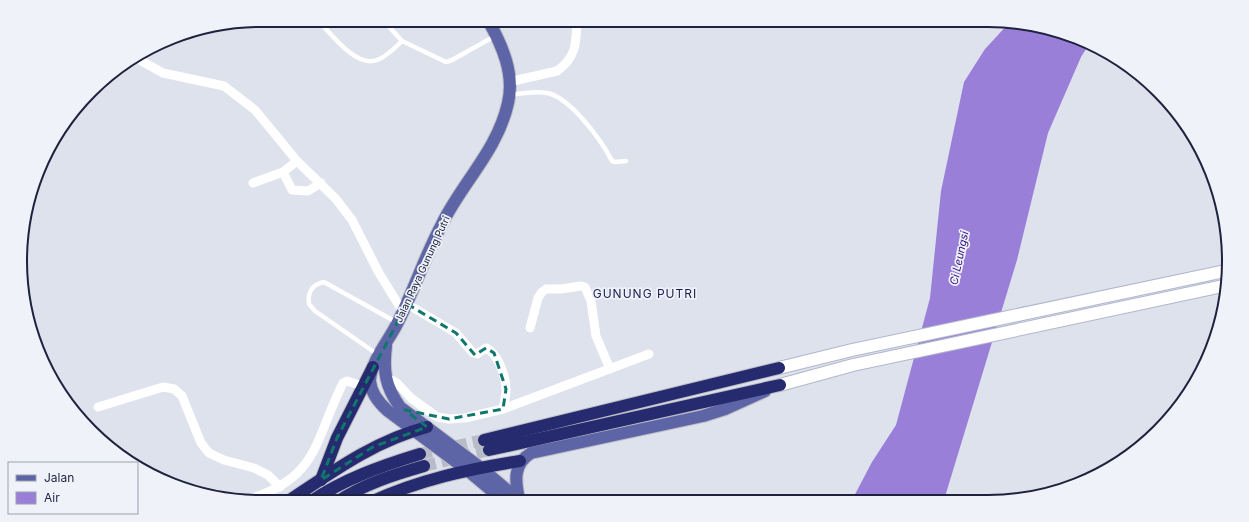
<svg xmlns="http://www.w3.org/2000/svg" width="1249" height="522" font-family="Inter,sans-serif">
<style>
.water{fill:#9a7fd9}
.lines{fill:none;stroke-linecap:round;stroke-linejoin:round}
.highway-tunnel{stroke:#b8bcc9;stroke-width:12;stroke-dasharray:12 6;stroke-linecap:butt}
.secondary-casing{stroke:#b0b7cd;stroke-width:14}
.primary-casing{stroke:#bcbdc5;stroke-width:14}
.highway-casing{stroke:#bcbdc5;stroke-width:14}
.lane{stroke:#fff;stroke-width:4.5}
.street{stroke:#fff;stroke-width:9}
.secondary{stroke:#fff;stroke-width:12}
.primary{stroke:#5d65a7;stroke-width:12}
.highway{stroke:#262a6e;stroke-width:12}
.marked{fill:none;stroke:#0f766e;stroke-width:3;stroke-dasharray:8 5;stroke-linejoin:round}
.labels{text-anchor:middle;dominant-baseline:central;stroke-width:3.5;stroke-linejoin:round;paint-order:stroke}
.street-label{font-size:10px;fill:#1e223e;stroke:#eff2f8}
.water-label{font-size:11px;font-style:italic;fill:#341181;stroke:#eff2f8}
.quarter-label{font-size:12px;letter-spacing:1px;fill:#171d52;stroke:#eff2f8}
.rim{fill:none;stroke:#1e223e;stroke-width:2}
</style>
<rect width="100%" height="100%" fill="#dee2ec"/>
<!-- water -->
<polygon class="water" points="1009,23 1065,33 1088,46 1081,57 1048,133 1017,260 944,500 852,500 872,462 896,425 930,298 941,191 964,82 985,49"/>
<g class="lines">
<!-- highway-tunnel -->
<g class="highway-tunnel">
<polyline points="420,454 484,440"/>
<polyline points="424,466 489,450"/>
</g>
<defs>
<g id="secondary">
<polyline points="779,368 852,350 1225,271"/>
<polyline points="780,385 853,365 1223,286"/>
</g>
<g id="primary">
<path d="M488,20c14,25 27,54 20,83 -10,46 -45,79 -65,119 -18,33 -29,69 -46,102 -8,16 -27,39 -27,57 1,13 9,22 18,30l79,59 37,31"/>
<path d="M386,346c-3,25 -1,40 14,61l81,61 39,33"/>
<path d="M519,499c-4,-18 -6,-35 12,-46l172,-37 22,-7 40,-18"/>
</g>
<g id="highway">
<polyline points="484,440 779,368"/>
<polyline points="489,450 780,385"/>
<polyline points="321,480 337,438 373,367"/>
<path d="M287,502c45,-30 87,-61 140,-75"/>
<path d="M310,502c34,-23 71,-36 110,-48"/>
<path d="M337,502c27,-18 56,-27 87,-36"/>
<path d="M371,502c47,-22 98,-33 149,-41"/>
</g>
</defs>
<!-- secondary casing -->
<use href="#secondary" class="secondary-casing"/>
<!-- primary casing -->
<use href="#primary" class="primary-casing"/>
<!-- highway casing -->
<use href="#highway" class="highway-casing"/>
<!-- lane -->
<g class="lane">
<path d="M318,20c13,14 38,48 59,40 9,-3 18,-12 25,-19"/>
<polyline points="383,20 402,41 446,62 452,60 495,36"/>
<path d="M511,95c11,-2 24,-4 36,-2 23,4 55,48 65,68l3,1 11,-1"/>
<path d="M377,354l-62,-43 -6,-7c-2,-12 4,-20 15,-22l72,40"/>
</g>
<!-- street -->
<g class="street">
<polyline points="138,59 163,73 224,86 255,110 297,161 336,199 352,220 379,273 403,312"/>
<path d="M509,82l48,-11c20,-14 19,-29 20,-51"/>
<polyline points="283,172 292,190 308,191 321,183"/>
<polyline points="253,183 283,172 297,161"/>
<path d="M407,304l49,29 17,20 4,1 9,-6c12,5 20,29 20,42 0,6 -2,13 -3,19"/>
<polyline points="530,328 538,298 542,292 546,289 561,289 581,286 585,287 591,301 596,336 610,369"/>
<polyline points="385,377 397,383 411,398 437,417 449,419 465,418 503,409 649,354"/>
<polyline points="98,407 163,387 174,389 182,396 201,443 209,453 224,460 254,468 268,475 280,487"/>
<path d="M246,500c73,-21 68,-59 97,-117l4,-2 16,5"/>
</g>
<!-- secondary -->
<use href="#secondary" class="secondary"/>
<!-- primary -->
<use href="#primary" class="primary"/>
<!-- highway -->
<use href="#highway" class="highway"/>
</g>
<!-- marked area -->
<path class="marked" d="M407,304l49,29 19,22 11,-7 8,5 12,36 -3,20 -54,10 -44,-9 22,17 -54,20 -52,33 16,-42z"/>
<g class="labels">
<!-- street labels -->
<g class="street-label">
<text transform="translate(422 269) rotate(-65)">Jalan Raya Gunung Putri</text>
</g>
<!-- water labels -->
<g class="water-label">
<text transform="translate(959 258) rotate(-78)">Ci Leungsi</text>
</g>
<!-- quarter labels -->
<g class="quarter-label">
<text x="645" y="293">GUNUNG PUTRI</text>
</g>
</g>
<!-- crop -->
<path d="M0 0H1249V522H0ZM261 27H988A234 234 0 0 1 1222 261V261A234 234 0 0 1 988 495H261A234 234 0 0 1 27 261V261A234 234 0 0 1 261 27Z" fill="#eff2f8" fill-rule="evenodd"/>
<path class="rim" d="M261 27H988A234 234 0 0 1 1222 261V261A234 234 0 0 1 988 495H261A234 234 0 0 1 27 261V261A234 234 0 0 1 261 27Z"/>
<!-- legend -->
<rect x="8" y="462" width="130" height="52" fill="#eff2f8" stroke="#9b9fae"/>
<rect x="16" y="475" width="20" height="6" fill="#5d65a7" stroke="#9b9fae"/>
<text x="44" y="482" font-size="12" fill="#1e223e">Jalan</text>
<rect x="16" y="492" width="20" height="12" fill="#9a7fd9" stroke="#9b9fae"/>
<text x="44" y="502" font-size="12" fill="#1e223e">Air</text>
</svg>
